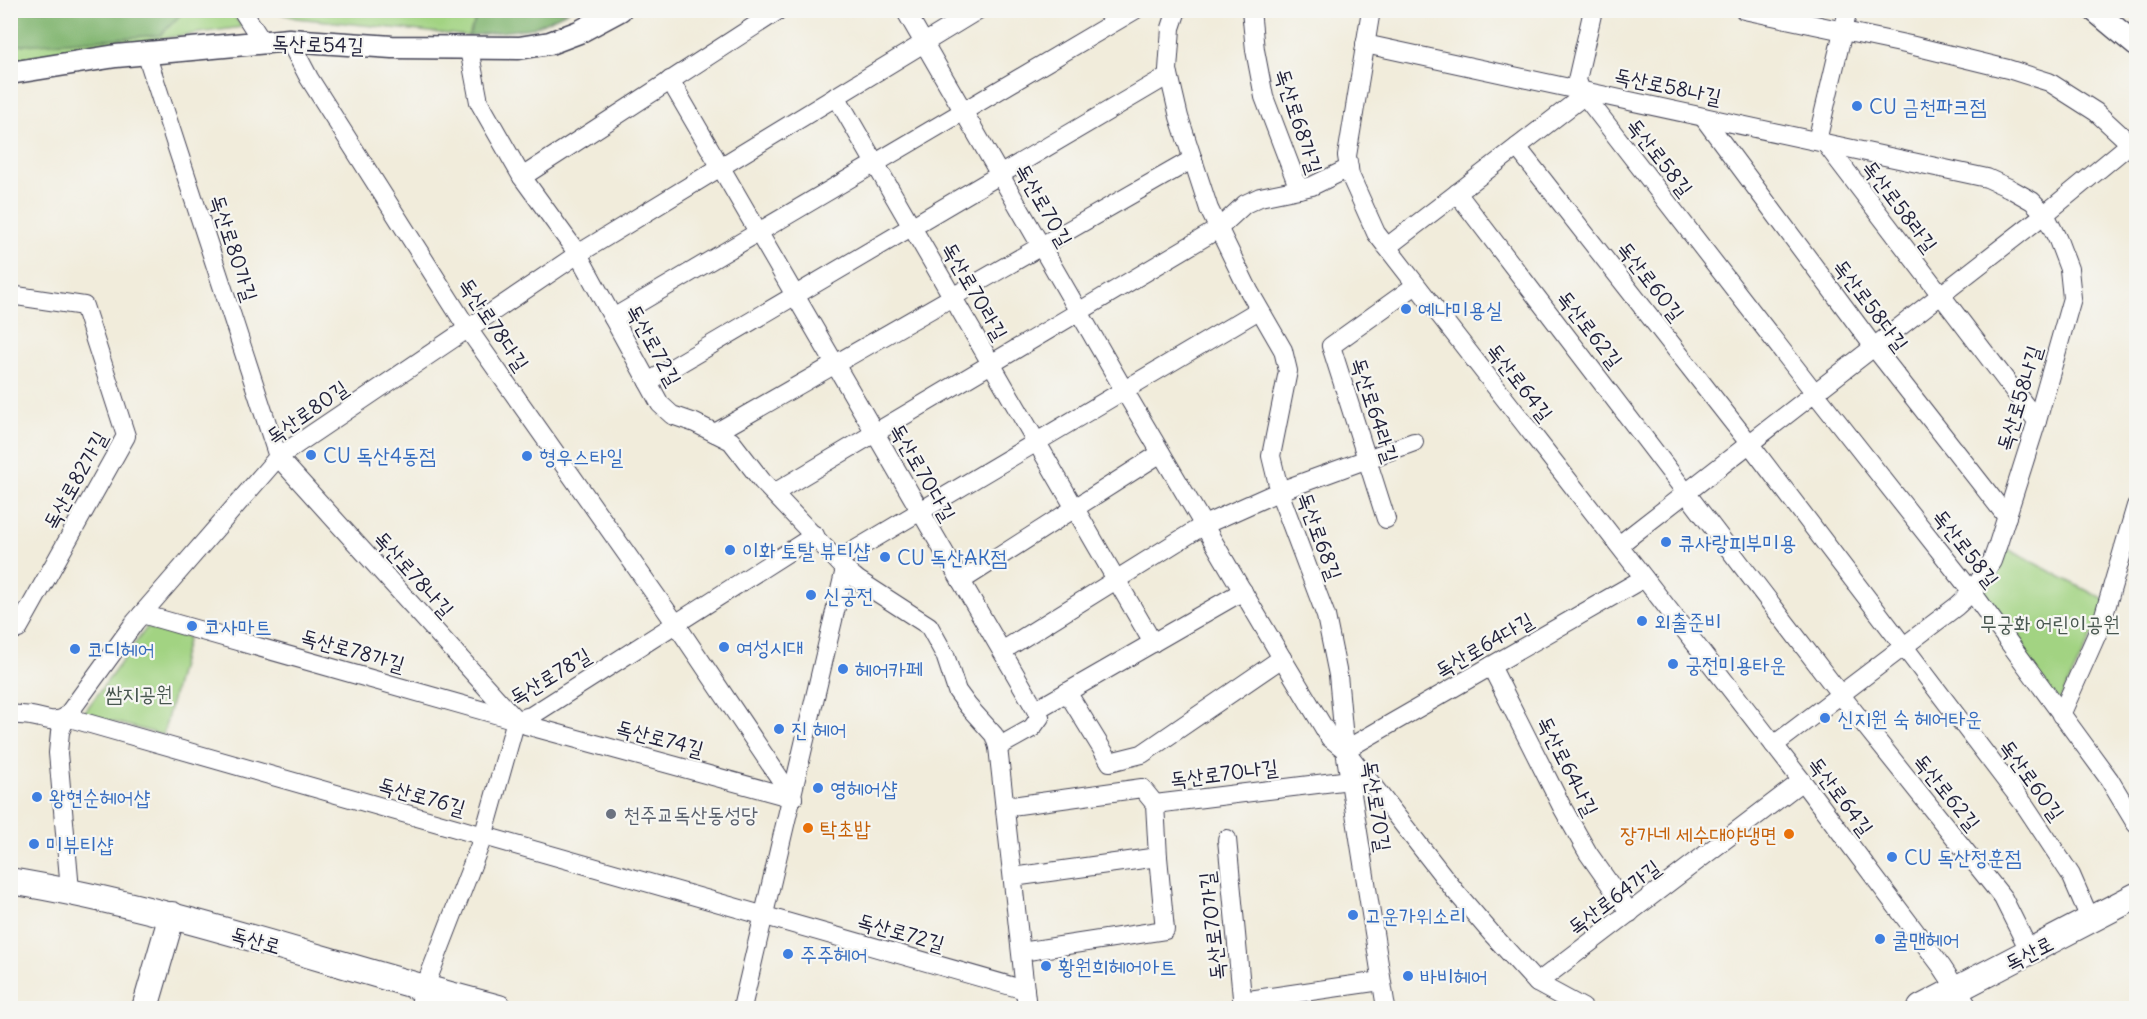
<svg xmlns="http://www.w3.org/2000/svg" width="2147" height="1019" font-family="Delius,'Poor Story',sans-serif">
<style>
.green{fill:#a2d382;stroke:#627a5e;stroke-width:1.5}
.forest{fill:#81b570;stroke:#526c56;stroke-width:1.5}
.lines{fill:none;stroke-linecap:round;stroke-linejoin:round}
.minor-casing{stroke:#414053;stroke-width:20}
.tertiary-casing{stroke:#414053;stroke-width:25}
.secondary-casing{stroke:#414053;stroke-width:28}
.minor{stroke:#fff;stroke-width:18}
.tertiary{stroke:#fff;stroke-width:22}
.secondary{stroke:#fff;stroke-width:26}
.shop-dot{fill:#3f7fe0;stroke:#f6f6f2;stroke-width:2}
.worship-dot{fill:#6b7280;stroke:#f6f6f2;stroke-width:2}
.food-dot{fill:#e8710a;stroke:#f6f6f2;stroke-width:2}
.labels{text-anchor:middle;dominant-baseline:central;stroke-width:4.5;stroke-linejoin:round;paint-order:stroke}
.street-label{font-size:21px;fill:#22223b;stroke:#f6f6f2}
.shop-label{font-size:21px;fill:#366cbe;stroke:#f6f6f2;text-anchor:start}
.park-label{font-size:21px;fill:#485750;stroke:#f6f6f2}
.worship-label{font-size:21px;fill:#5b616d;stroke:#f6f6f2;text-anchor:start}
.food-label{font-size:21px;fill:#c56008;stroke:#f6f6f2;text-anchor:start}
</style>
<rect width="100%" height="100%" fill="#f6f6f2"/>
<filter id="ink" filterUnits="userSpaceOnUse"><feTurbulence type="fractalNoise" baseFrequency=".0167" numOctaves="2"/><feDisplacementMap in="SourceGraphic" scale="12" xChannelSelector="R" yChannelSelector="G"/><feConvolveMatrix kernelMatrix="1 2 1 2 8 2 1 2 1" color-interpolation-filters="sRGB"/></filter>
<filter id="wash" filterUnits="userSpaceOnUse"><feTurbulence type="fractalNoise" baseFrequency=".008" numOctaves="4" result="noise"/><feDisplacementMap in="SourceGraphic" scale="24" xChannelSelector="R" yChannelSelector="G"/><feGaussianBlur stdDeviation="1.35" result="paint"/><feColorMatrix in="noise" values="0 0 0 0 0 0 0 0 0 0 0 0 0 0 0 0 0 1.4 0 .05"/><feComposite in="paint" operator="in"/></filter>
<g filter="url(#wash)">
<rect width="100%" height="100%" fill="#f1ecdb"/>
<!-- green -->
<g class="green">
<polygon points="10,11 231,11 242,27 28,58 11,64"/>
<polygon points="273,11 480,11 468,36 296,18"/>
<polygon points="1998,544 2109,602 2056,708 1972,592"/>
<polygon points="147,627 188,637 163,735 83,714"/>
</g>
<!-- forest -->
<g class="forest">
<polygon points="11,10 184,10 184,11 161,35 11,46"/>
<polygon points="480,11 480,10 569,11 533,28 468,36"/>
</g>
</g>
<g filter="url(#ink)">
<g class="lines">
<defs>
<g id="minor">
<polyline points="242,10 263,43"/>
<polyline points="905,10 1124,390 1282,658 1330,738 1345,750 1386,1008"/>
<polyline points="1177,10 1171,28 1168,70 1179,117 1209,209 1249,291 1283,350 1288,371 1271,456 1281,497 1326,616 1338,675 1345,750 1455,891 1492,934 1537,983 1583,1008"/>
<polyline points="1371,10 1347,156 1350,175 1376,233 1802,781 1942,967 1969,1008"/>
<polyline points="1593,10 1577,80 1581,91 1815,393 1972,592 2109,779 2136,824"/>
<polyline points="1744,10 1910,45 2008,69 2049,82 2096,112 2136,149"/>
<polyline points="289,40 309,78 468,329 676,624 793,798"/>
<polyline points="1365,44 1987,178 2009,188 2032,201 2045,214 2058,240 2069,269 2072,298 2037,421 1998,544 1992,561 1972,592 1957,606 1774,745"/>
<polyline points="469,49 479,102 522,177 578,254 660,404 672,415 695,423 731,441 762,481 845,569 858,580 929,626 945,655 957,691 968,706 994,735 998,747 1027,1008"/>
<polyline points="146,53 278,457 516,720"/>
<polyline points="670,80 1040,717 1032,728 998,747"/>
<polyline points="836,96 1153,643"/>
<polyline points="1703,117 1874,347 2007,517"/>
<polyline points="1817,141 1848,10"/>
<polyline points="1825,143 2037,421"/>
<polyline points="1517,147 1749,443 2026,807 2071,875 2091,921"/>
<polyline points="522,177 779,10"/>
<polyline points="1299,189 1312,186 1349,168"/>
<polyline points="1457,193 1840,694 2003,898 2030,952"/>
<polyline points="1387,247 1577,101 1581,91"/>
<polyline points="10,295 84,306 126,436 18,629 10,628"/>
<polyline points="613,318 1135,10"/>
<polyline points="648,382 1169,75"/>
<polyline points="715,433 1193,159"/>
<polyline points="774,493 1218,229 1245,204 1260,197 1299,189 1264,97 1255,50 1251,10"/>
<polyline points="1386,519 1331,346 1416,285"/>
<polyline points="1619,545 2045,214 2136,139"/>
<polyline points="838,560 1259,310"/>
<polyline points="961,581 1161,453"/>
<polyline points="142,614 516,720 526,725 793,798"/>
<polyline points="1002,651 1204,525 1280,491 1414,442"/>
<polyline points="1491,666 1562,807 1588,853 1630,913"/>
<polyline points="1067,692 1110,762 1142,754 1282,658"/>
<polyline points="1036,710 1243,591"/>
<path d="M10,714c7,1 15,1 21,2 14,2 22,8 35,1l959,273"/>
<polyline points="2061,715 2101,625 2136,506"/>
<polyline points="1345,750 1644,578"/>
<polyline points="1005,807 1142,788 1155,804 1350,780"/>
<polyline points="1227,839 1243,1008"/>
<polyline points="1013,877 1158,857 1155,804"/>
<polyline points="70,890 58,753 60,732 66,717 135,622 278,457 578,254 978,10"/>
<polyline points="1021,952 1165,930 1158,857"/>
<polyline points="1537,983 1802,781"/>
<polyline points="1242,1001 1381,981"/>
<polyline points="419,1008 424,989 483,837 516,720 531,716 815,535"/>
<polyline points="742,1008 845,569"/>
</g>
<g id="tertiary">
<polyline points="2094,10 2136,45"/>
<polyline points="10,73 116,56 289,40 392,47 519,48 550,43 579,32 620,10"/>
</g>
<g id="secondary">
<path d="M10,881c167,27 326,86 489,127"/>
<polyline points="145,1008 172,915"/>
<polyline points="1921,1008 2136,896"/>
</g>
</defs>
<!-- minor casing -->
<use href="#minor" class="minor-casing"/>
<!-- tertiary casing -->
<use href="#tertiary" class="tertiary-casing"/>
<!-- secondary casing -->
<use href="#secondary" class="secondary-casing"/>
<!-- minor -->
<use href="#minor" class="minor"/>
<!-- tertiary -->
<use href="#tertiary" class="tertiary"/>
<!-- secondary -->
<use href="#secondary" class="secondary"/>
</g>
</g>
<!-- markers -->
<g class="shop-dot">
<circle cx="1857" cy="106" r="6"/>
<circle cx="1406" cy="309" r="6"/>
<circle cx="311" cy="455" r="6"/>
<circle cx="527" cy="456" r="6"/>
<circle cx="1666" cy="542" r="6"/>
<circle cx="730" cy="550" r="6"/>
<circle cx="885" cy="557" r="6"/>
<circle cx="811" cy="595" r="6"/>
<circle cx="1642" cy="621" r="6"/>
<circle cx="192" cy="626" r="6"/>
<circle cx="724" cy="647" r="6"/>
<circle cx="75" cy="649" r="6"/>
<circle cx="1673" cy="664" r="6"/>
<circle cx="843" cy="669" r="6"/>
<circle cx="1825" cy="718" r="6"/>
<circle cx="779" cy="729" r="6"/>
<circle cx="818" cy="788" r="6"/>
<circle cx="37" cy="797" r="6"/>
<circle cx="34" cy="844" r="6"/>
<circle cx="1892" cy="857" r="6"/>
<circle cx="1353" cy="915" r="6"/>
<circle cx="1880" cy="939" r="6"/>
<circle cx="788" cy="954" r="6"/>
<circle cx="1046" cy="966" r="6"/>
<circle cx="1408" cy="976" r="6"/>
</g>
<circle class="worship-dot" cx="611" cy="814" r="6"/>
<g class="food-dot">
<circle cx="808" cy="828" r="6"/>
<circle cx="1789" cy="834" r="6"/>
</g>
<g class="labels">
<!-- street labels -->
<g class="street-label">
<text transform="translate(318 44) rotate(2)">독산로54길</text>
<text transform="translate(1668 86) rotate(12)">독산로58나길</text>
<text transform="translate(1299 121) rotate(72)">독산로68가길</text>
<text transform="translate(1660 157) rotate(52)">독산로58길</text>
<text transform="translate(1044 205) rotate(60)">독산로70길</text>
<text transform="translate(1900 206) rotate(53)">독산로58라길</text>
<text transform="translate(234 248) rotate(72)">독산로80가길</text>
<text transform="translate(1651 281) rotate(52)">독산로60길</text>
<text transform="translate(975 291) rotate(60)">독산로70라길</text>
<text transform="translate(1871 305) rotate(53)">독산로58다길</text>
<text transform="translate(494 324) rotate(56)">독산로78다길</text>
<text transform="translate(1590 329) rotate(52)">독산로62길</text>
<text transform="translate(654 345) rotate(61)">독산로72길</text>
<text transform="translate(1520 382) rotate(52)">독산로64길</text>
<text transform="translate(2019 398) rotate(-73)">독산로58나길</text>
<text transform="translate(1375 410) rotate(72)">독산로64라길</text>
<text transform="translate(307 412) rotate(-35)">독산로80길</text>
<text transform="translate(923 472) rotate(60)">독산로70다길</text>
<text transform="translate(75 480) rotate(-61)">독산로82가길</text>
<text transform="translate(1320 536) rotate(70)">독산로68길</text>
<text transform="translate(1966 548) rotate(52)">독산로58길</text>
<text transform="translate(414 574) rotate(48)">독산로78나길</text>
<text transform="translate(1484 645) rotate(-30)">독산로64다길</text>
<text transform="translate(353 650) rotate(16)">독산로78가길</text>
<text transform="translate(550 676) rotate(-31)">독산로78길</text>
<text transform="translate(660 738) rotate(15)">독산로74길</text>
<text transform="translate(1568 766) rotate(63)">독산로64나길</text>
<text transform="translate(1224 773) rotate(-7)">독산로70나길</text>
<text transform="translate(2032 780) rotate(54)">독산로60길</text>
<text transform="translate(1947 792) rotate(51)">독산로62길</text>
<text transform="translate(422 796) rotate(16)">독산로76길</text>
<text transform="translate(1841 796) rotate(53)">독산로64길</text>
<text transform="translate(1377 806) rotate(81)">독산로70길</text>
<text transform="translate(1614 897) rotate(-37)">독산로64가길</text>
<text transform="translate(1212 926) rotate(-96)">독산로70가길</text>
<text transform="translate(901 932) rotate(16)">독산로72길</text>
<text transform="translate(256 940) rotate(16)">독산로</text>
<text transform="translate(2029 953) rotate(-27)">독산로</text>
</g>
<!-- shop labels -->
<g class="shop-label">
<text x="1869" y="106">CU 금천파크점</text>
<text x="1418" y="309">예나미용실</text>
<text x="323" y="455">CU 독산4동점</text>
<text x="539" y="456">형우스타일</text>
<text x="1678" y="542">큐사랑피부미용</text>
<text x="742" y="550">이화 토탈 뷰티샵</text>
<text x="897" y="557">CU 독산AK점</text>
<text x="823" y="595">신궁전</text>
<text x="1654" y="621">외출준비</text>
<text x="204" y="626">코사마트</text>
<text x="736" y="647">여성시대</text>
<text x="87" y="649">코디헤어</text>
<text x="1685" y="664">궁전미용타운</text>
<text x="855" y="669">헤어카페</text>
<text x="1837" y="718">신지원 숙 헤어타운</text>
<text x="791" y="729">진 헤어</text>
<text x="830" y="788">영헤어샵</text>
<text x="49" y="797">왕현순헤어샵</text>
<text x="46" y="844">미뷰티샵</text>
<text x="1904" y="857">CU 독산정훈점</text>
<text x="1365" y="915">고운가위소리</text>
<text x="1892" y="939">쿨맨헤어</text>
<text x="800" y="954">주주헤어</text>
<text x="1058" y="966">황원희헤어아트</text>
<text x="1420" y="976">바비헤어</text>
</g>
<!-- park labels -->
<g class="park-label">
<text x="2050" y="623">무궁화 어린이공원</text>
<text x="139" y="693">쌈지공원</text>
</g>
<!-- worship labels -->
<g class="worship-label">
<text x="623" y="814">천주교독산동성당</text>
</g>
<!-- food labels -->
<g class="food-label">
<text x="820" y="828">탁초밥</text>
<text x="1777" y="834" text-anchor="end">장가네 세수대야냉면</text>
</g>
</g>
<!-- margin -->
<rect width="2147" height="1019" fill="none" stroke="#f6f6f2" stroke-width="36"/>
</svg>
